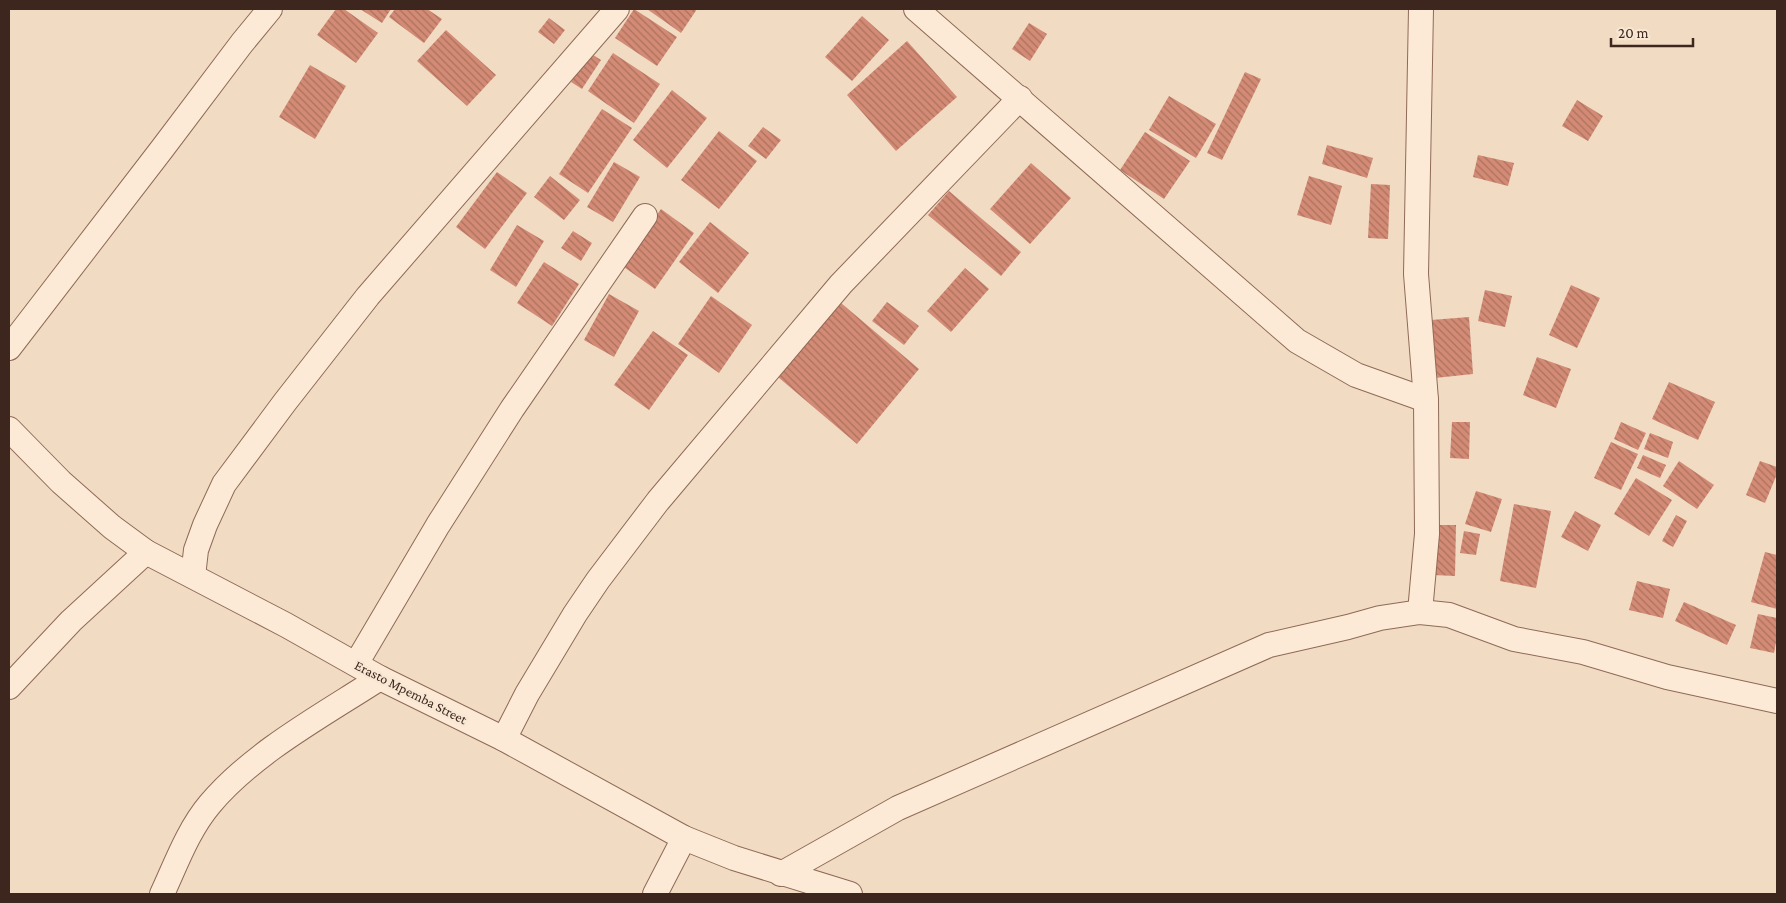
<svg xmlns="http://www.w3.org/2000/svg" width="1786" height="903" font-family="'Crimson Pro',serif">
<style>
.building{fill:url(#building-back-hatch)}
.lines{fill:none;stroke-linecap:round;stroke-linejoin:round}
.minor-casing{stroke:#8e6a58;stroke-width:26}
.minor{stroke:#fcead7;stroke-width:24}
.labels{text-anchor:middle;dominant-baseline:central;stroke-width:5;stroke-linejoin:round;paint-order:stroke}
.street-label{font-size:14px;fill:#3c261d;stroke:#f8e7d3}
</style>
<defs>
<pattern id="building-back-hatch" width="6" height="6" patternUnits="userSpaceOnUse" patternTransform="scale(1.25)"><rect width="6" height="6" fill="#d38b75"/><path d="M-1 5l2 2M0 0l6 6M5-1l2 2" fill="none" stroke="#ac715f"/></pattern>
</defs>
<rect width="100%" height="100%" fill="#f2dbc3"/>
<!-- building -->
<g class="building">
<polygon points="336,9 344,9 378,33 356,63 317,35"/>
<polygon points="360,9 391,9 382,23"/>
<polygon points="395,9 427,9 442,19 424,43 389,17"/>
<polygon points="634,9 677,37 657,66 615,38"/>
<polygon points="647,9 697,9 681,33"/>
<polygon points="862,16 889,40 852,81 825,57"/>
<polygon points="549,18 565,30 554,44 538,32"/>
<polygon points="1029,23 1047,34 1030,61 1012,49"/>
<polygon points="446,30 496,75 467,106 417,61"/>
<polygon points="907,41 957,97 896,151 847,95"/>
<polygon points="590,53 601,60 582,89 571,82"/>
<polygon points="613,53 660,84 634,123 588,91"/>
<polygon points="310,65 346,86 315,139 279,117"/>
<polygon points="1245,72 1261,79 1222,160 1207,153"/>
<polygon points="672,90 707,118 667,168 633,140"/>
<polygon points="1169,96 1216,124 1196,158 1149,130"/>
<polygon points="1577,100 1603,116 1588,141 1562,126"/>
<polygon points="602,109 632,128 588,193 559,174"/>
<polygon points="763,127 781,140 766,159 748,146"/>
<polygon points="719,131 757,161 719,209 681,180"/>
<polygon points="1145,132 1190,161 1164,199 1120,170"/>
<polygon points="1327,145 1373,158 1367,178 1322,164"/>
<polygon points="1478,155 1514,163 1508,186 1473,177"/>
<polygon points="614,162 640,177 613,222 587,207"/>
<polygon points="1031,163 1071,198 1030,244 990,209"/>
<polygon points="497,172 527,193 485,249 456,227"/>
<polygon points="550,176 580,200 564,220 534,197"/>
<polygon points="1309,176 1342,186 1331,225 1297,215"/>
<polygon points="1371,184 1390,185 1388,239 1368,238"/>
<polygon points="949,191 1021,252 1001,276 928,215"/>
<polygon points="661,209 694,233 655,289 621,265"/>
<polygon points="710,222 749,253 718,293 679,262"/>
<polygon points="517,225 544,241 516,287 490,270"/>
<polygon points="573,231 592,243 581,261 561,248"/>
<polygon points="544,262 579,284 552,326 517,303"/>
<polygon points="965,268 989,289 951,332 927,311"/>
<polygon points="1571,285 1600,298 1577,348 1549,335"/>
<polygon points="1485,290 1512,296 1505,327 1478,321"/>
<polygon points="609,294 639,311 614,357 584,340"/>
<polygon points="711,296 752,325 719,373 678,344"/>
<polygon points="887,302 919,326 904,345 872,321"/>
<polygon points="841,303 919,369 857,444 778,377"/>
<polygon points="1469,317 1473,374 1435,378 1431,320"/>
<polygon points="653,331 688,355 649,410 614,385"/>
<polygon points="1537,357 1571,369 1556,408 1523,395"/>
<polygon points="1669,382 1715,402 1698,440 1652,419"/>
<polygon points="1452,422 1470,422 1469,459 1450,458"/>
<polygon points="1621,422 1646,433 1638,450 1614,439"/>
<polygon points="1650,433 1673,442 1668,458 1644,449"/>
<polygon points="1611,442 1638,454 1621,490 1594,478"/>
<polygon points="1643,455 1666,465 1660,478 1637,468"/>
<polygon points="1679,461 1714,485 1697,509 1663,486"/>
<polygon points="1760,461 1777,467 1777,474 1765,503 1746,495"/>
<polygon points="1636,478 1672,500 1649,536 1614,514"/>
<polygon points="1476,491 1502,499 1491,532 1465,524"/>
<polygon points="1514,504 1551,511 1536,588 1500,581"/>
<polygon points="1575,511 1601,525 1588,551 1561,537"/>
<polygon points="1676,515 1687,521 1673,547 1662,541"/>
<polygon points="1434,525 1456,525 1455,576 1433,575"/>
<polygon points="1464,531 1480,534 1476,555 1460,553"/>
<polygon points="1765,552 1777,555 1777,609 1751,602"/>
<polygon points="1637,581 1670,589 1663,618 1629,610"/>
<polygon points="1684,602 1736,625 1727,645 1675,621"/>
<polygon points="1758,614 1777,618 1777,637 1774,653 1750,648"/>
</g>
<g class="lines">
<defs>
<g id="minor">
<polyline points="916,9 1297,341 1356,375 1426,400"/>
<polyline points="9,348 162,149 242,43 270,9"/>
<polyline points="9,429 61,482 112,527 146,552 286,625 380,678 504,739 684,838 734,858 850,894"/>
<polyline points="193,576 196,550 205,525 224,484 285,402 368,296 617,9"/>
<polyline points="1420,612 1427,534 1426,400 1416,274 1421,9"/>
<polyline points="356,664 438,525 512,409 645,216"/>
<polyline points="9,687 71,621 146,552"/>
<polyline points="504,739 527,694 575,614 598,580 658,501 841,284 1020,98"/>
<polyline points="781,874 898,808 1269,645 1348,627 1380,618 1420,612 1449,615 1514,639 1583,652 1667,677 1777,701"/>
<path d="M162,894c14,-30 26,-64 48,-90 44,-52 113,-89 170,-126"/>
<polyline points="655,894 684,838"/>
</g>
</defs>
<!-- minor casing -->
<use href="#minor" class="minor-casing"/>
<!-- minor -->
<use href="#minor" class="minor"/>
</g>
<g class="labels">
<!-- street labels -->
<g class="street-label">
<text transform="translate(411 692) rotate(27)">Erasto Mpemba Street</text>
</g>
</g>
<!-- border -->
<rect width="1786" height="903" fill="none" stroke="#3c261d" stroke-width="20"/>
<!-- scale -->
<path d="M1611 38v8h82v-8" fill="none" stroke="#3c261d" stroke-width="2.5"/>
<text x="1618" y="38" font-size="15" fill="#3c261d" stroke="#f8e7d3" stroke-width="4" paint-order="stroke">20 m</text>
</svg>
